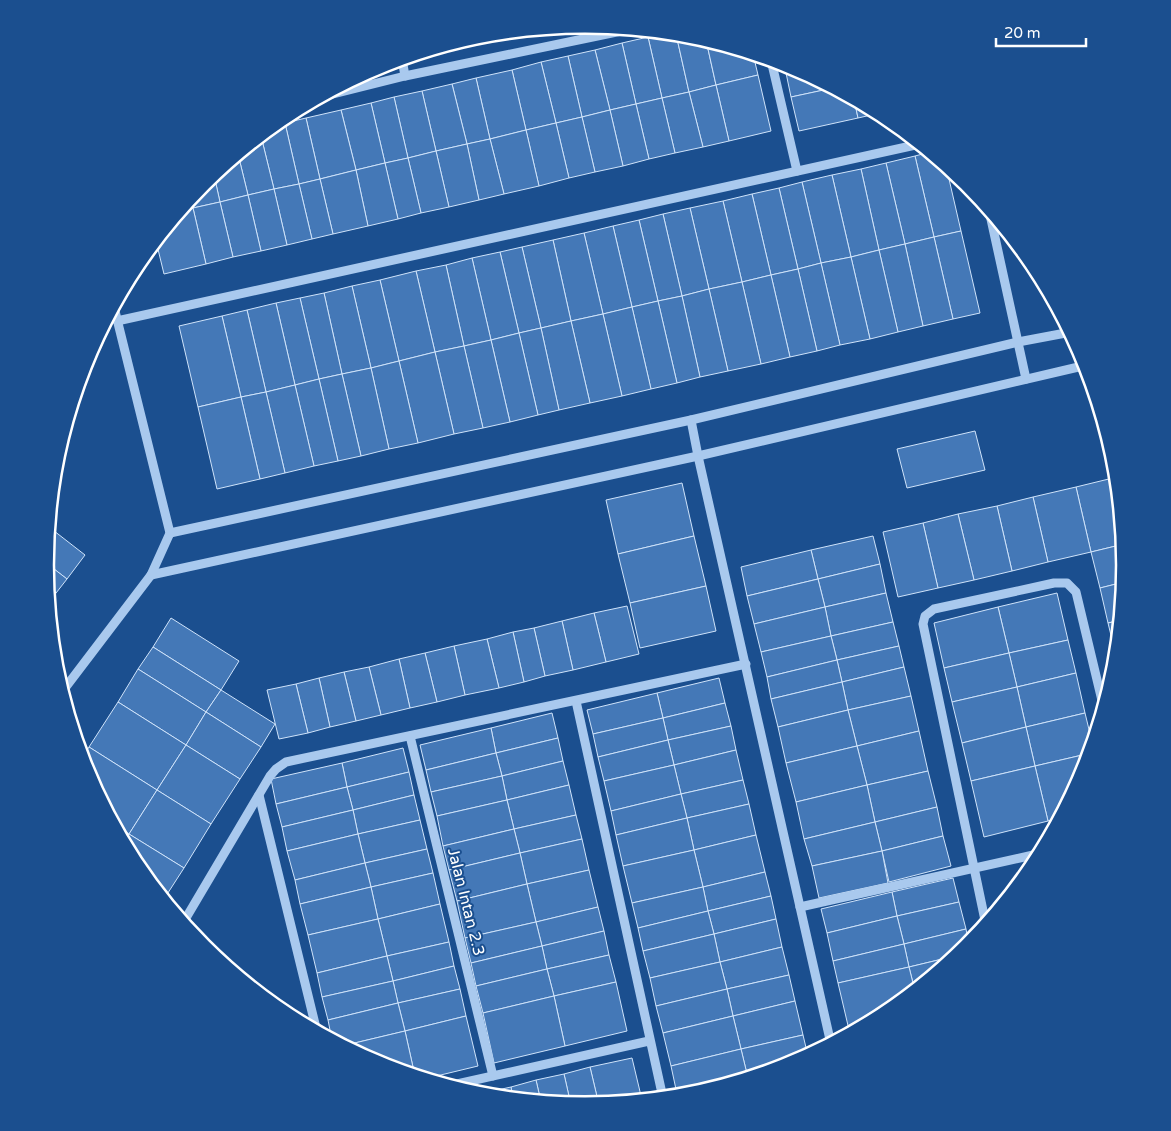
<svg xmlns="http://www.w3.org/2000/svg" width="1171" height="1131" font-family="'Varela Round',sans-serif">
<style>
.building{fill:#4478b7;stroke:#cfe3fa}
.lines{fill:none;stroke-linecap:round;stroke-linejoin:round}
.minor{stroke:#a9c9ee;stroke-width:9}
.labels{text-anchor:middle;dominant-baseline:central;stroke-width:4;stroke-linejoin:round;paint-order:stroke}
.street-label{font-size:16px;fill:#fff;stroke:#1b4f8f}
.rim{fill:none;stroke:#fff;stroke-width:2.5}
</style>
<rect width="100%" height="100%" fill="#1b4f8f"/>
<!-- building -->
<g class="building">
<polygon points="667,33 676,34 689,92 662,98 648,37"/>
<polygon points="676,34 691,35 706,40 716,85 689,92"/>
<polygon points="648,37 662,98 636,104 622,43"/>
<polygon points="706,40 753,54 758,75 716,85"/>
<polygon points="622,43 636,104 610,110 595,50"/>
<polygon points="595,50 610,110 582,117 568,56"/>
<polygon points="568,56 582,117 556,123 541,62"/>
<polygon points="541,62 556,123 526,130 512,70"/>
<polygon points="793,66 833,88 791,97 785,68"/>
<polygon points="512,70 526,130 490,139 476,78"/>
<polygon points="758,75 771,131 729,141 716,85"/>
<polygon points="476,78 490,139 467,144 452,84"/>
<polygon points="452,84 467,144 436,151 422,91"/>
<polygon points="716,85 729,141 703,147 689,92"/>
<polygon points="833,88 854,99 858,118 799,131 791,97"/>
<polygon points="422,91 436,151 408,158 394,97"/>
<polygon points="689,92 703,147 675,153 662,98"/>
<polygon points="394,97 408,158 385,163 371,103"/>
<polygon points="662,98 675,153 649,159 636,104"/>
<polygon points="854,99 880,113 858,118"/>
<polygon points="371,103 385,163 356,170 341,110"/>
<polygon points="636,104 649,159 623,166 610,110"/>
<polygon points="341,110 356,170 320,179 306,118"/>
<polygon points="610,110 623,166 595,172 582,117"/>
<polygon points="582,117 595,172 569,178 556,123"/>
<polygon points="306,118 320,179 299,184 285,123"/>
<polygon points="285,123 299,184 274,189 261,136 274,125"/>
<polygon points="556,123 569,178 539,186 526,130"/>
<polygon points="526,130 539,186 504,194 490,139"/>
<polygon points="261,136 274,189 248,195 238,154"/>
<polygon points="490,139 504,194 479,200 467,144"/>
<polygon points="467,144 479,200 449,207 436,151"/>
<polygon points="436,151 449,207 421,213 408,158"/>
<polygon points="930,152 946,166 961,231 934,237 915,156"/>
<polygon points="238,154 248,195 220,202 214,175"/>
<polygon points="915,156 934,237 905,244 886,163"/>
<polygon points="408,158 421,213 398,219 385,163"/>
<polygon points="385,163 398,219 368,226 356,170"/>
<polygon points="886,163 905,244 879,250 861,169"/>
<polygon points="861,169 879,250 851,257 832,175"/>
<polygon points="356,170 368,226 333,234 320,179"/>
<polygon points="214,175 220,202 193,208 191,199 204,183"/>
<polygon points="832,175 851,257 821,263 802,182"/>
<polygon points="320,179 333,234 312,239 299,184"/>
<polygon points="802,182 821,263 798,269 779,188"/>
<polygon points="299,184 312,239 287,245 274,189"/>
<polygon points="779,188 798,269 771,275 752,194"/>
<polygon points="274,189 287,245 261,251 248,195"/>
<polygon points="752,194 771,275 742,282 723,201"/>
<polygon points="248,195 261,251 233,257 220,202"/>
<polygon points="191,199 193,208 180,211"/>
<polygon points="723,201 742,282 709,289 690,208"/>
<polygon points="220,202 233,257 206,264 193,208"/>
<polygon points="193,208 206,264 164,274 156,241 180,211"/>
<polygon points="690,208 709,289 682,296 663,214"/>
<polygon points="663,214 682,296 658,301 639,220"/>
<polygon points="639,220 658,301 632,307 613,226"/>
<polygon points="613,226 632,307 603,314 584,233"/>
<polygon points="961,231 980,313 953,319 934,237"/>
<polygon points="584,233 603,314 571,321 553,240"/>
<polygon points="934,237 953,319 923,326 905,244"/>
<polygon points="553,240 571,321 541,328 522,247"/>
<polygon points="905,244 923,326 898,332 879,250"/>
<polygon points="522,247 541,328 519,333 500,252"/>
<polygon points="879,250 898,332 870,339 851,257"/>
<polygon points="500,252 519,333 491,340 472,258"/>
<polygon points="851,257 870,339 840,345 821,263"/>
<polygon points="472,258 491,340 464,346 446,265"/>
<polygon points="821,263 840,345 817,351 798,269"/>
<polygon points="446,265 464,346 435,352 416,271"/>
<polygon points="798,269 817,351 790,357 771,275"/>
<polygon points="416,271 435,352 399,361 380,280"/>
<polygon points="771,275 790,357 761,364 742,282"/>
<polygon points="1041,277 1053,300 1047,301"/>
<polygon points="380,280 399,361 371,368 352,286"/>
<polygon points="742,282 761,364 728,371 709,289"/>
<polygon points="352,286 371,368 342,374 324,293"/>
<polygon points="709,289 728,371 700,377 682,296"/>
<polygon points="324,293 342,374 319,379 300,298"/>
<polygon points="682,296 700,377 677,383 658,301"/>
<polygon points="300,298 319,379 295,385 276,303"/>
<polygon points="658,301 677,383 651,389 632,307"/>
<polygon points="276,303 295,385 266,392 247,310"/>
<polygon points="632,307 651,389 622,396 603,314"/>
<polygon points="247,310 266,392 241,397 222,316"/>
<polygon points="603,314 622,396 590,403 571,321"/>
<polygon points="222,316 241,397 198,407 179,326"/>
<polygon points="571,321 590,403 559,410 541,328"/>
<polygon points="541,328 559,410 538,415 519,333"/>
<polygon points="519,333 538,415 510,422 491,340"/>
<polygon points="491,340 510,422 483,428 464,346"/>
<polygon points="464,346 483,428 454,434 435,352"/>
<polygon points="435,352 454,434 418,443 399,361"/>
<polygon points="399,361 418,443 389,449 371,368"/>
<polygon points="371,368 389,449 361,456 342,374"/>
<polygon points="342,374 361,456 338,461 319,379"/>
<polygon points="319,379 338,461 314,466 295,385"/>
<polygon points="295,385 314,466 285,473 266,392"/>
<polygon points="266,392 285,473 260,479 241,397"/>
<polygon points="241,397 260,479 217,489 198,407"/>
<polygon points="975,431 985,470 907,488 897,449"/>
<polygon points="1117,477 1124,544 1091,552 1076,487"/>
<polygon points="682,483 694,536 618,554 606,500"/>
<polygon points="1076,487 1091,552 1048,562 1033,497"/>
<polygon points="1033,497 1048,562 1012,571 997,506"/>
<polygon points="997,506 1012,571 974,580 958,514"/>
<polygon points="958,514 974,580 938,588 923,523"/>
<polygon points="923,523 938,588 898,597 883,532"/>
<polygon points="49,527 85,555 67,579 45,562"/>
<polygon points="694,536 706,586 630,603 618,554"/>
<polygon points="873,536 880,564 818,579 811,550"/>
<polygon points="1124,544 1126,566 1124,582 1100,588 1091,552"/>
<polygon points="811,550 818,579 747,596 741,567"/>
<polygon points="45,562 67,579 49,602 45,565"/>
<polygon points="880,564 886,593 825,607 818,579"/>
<polygon points="818,579 825,607 754,624 747,596"/>
<polygon points="1124,582 1121,620 1108,623 1100,588"/>
<polygon points="706,586 716,631 640,648 630,603"/>
<polygon points="886,593 893,622 831,636 825,607"/>
<polygon points="1057,593 1068,640 1009,653 998,607"/>
<polygon points="627,606 639,654 606,662 594,613"/>
<polygon points="825,607 831,636 761,652 754,624"/>
<polygon points="998,607 1009,653 944,668 934,623"/>
<polygon points="594,613 606,662 573,670 562,621"/>
<polygon points="171,618 239,661 221,690 153,647"/>
<polygon points="1121,620 1117,660 1108,623"/>
<polygon points="562,621 573,670 545,676 534,628"/>
<polygon points="893,622 899,646 837,660 831,636"/>
<polygon points="534,628 545,676 524,682 513,632"/>
<polygon points="513,632 524,682 499,688 487,639"/>
<polygon points="831,636 837,660 767,677 761,652"/>
<polygon points="487,639 499,688 465,695 454,646"/>
<polygon points="1068,640 1076,673 1017,687 1009,653"/>
<polygon points="454,646 465,695 437,702 425,653"/>
<polygon points="899,646 904,667 842,682 837,660"/>
<polygon points="153,647 221,690 206,712 138,669"/>
<polygon points="425,653 437,702 410,708 399,659"/>
<polygon points="1009,653 1017,687 952,702 944,668"/>
<polygon points="399,659 410,708 381,715 369,667"/>
<polygon points="837,660 842,682 771,699 767,677"/>
<polygon points="369,667 381,715 356,721 344,672"/>
<polygon points="904,667 911,696 848,710 842,682"/>
<polygon points="138,669 206,712 186,745 118,702"/>
<polygon points="344,672 356,721 330,727 319,678"/>
<polygon points="1076,673 1085,713 1026,727 1017,687"/>
<polygon points="319,678 330,727 308,733 296,684"/>
<polygon points="719,678 725,703 663,718 657,693"/>
<polygon points="842,682 848,710 778,727 771,699"/>
<polygon points="296,684 308,733 279,739 267,690"/>
<polygon points="1017,687 1026,727 962,743 952,702"/>
<polygon points="221,690 275,724 261,747 206,712"/>
<polygon points="657,693 663,718 593,734 587,710"/>
<polygon points="911,696 919,731 857,746 848,710"/>
<polygon points="118,702 186,745 157,790 89,747"/>
<polygon points="725,703 731,726 668,740 663,718"/>
<polygon points="848,710 857,746 786,763 778,727"/>
<polygon points="206,712 261,747 240,779 186,745"/>
<polygon points="552,713 558,738 496,753 491,728"/>
<polygon points="1085,713 1093,746 1091,753 1035,766 1026,727"/>
<polygon points="663,718 668,740 598,757 593,734"/>
<polygon points="731,726 736,750 674,765 668,740"/>
<polygon points="1026,727 1035,766 971,781 962,743"/>
<polygon points="491,728 496,753 426,770 420,745"/>
<polygon points="919,731 928,771 867,785 857,746"/>
<polygon points="558,738 563,761 502,776 496,753"/>
<polygon points="668,740 674,765 604,781 598,757"/>
<polygon points="186,745 240,779 211,824 157,790"/>
<polygon points="857,746 867,785 796,802 786,763"/>
<polygon points="89,747 157,790 129,834 114,824 86,772 82,758"/>
<polygon points="403,748 409,772 347,787 342,763"/>
<polygon points="736,750 743,780 681,794 674,765"/>
<polygon points="496,753 502,776 431,792 426,770"/>
<polygon points="1091,753 1085,773 1060,819 1048,821 1035,766"/>
<polygon points="563,761 569,785 507,800 502,776"/>
<polygon points="342,763 347,787 276,804 271,779"/>
<polygon points="674,765 681,794 611,811 604,781"/>
<polygon points="1035,766 1048,821 984,837 971,781"/>
<polygon points="928,771 937,807 875,822 867,785"/>
<polygon points="409,772 414,795 353,810 347,787"/>
<polygon points="502,776 507,800 437,816 431,792"/>
<polygon points="743,780 749,804 687,818 681,794"/>
<polygon points="569,785 576,815 514,829 507,800"/>
<polygon points="867,785 875,822 804,839 796,802"/>
<polygon points="347,787 353,810 282,827 276,804"/>
<polygon points="157,790 211,824 184,868 129,834"/>
<polygon points="681,794 687,818 616,835 611,811"/>
<polygon points="414,795 420,820 358,834 353,810"/>
<polygon points="507,800 514,829 443,846 437,816"/>
<polygon points="749,804 756,835 694,850 687,818"/>
<polygon points="937,807 943,836 882,851 875,822"/>
<polygon points="353,810 358,834 287,851 282,827"/>
<polygon points="576,815 582,839 520,853 514,829"/>
<polygon points="687,818 694,850 623,866 616,835"/>
<polygon points="420,820 427,849 365,863 358,834"/>
<polygon points="875,822 882,851 812,866 804,839"/>
<polygon points="114,824 129,834 124,843"/>
<polygon points="514,829 520,853 449,870 443,846"/>
<polygon points="129,834 184,868 164,899 136,866 124,843"/>
<polygon points="358,834 365,863 295,880 287,851"/>
<polygon points="756,835 765,872 703,887 694,850"/>
<polygon points="943,836 951,866 889,882 882,851"/>
<polygon points="582,839 589,870 527,884 520,853"/>
<polygon points="427,849 433,873 371,887 365,863"/>
<polygon points="694,850 703,887 632,903 623,866"/>
<polygon points="882,851 888,883 819,898 812,866"/>
<polygon points="520,853 527,884 457,901 449,870"/>
<polygon points="365,863 371,887 300,904 295,880"/>
<polygon points="589,870 598,907 536,922 527,884"/>
<polygon points="765,872 771,896 708,911 703,887"/>
<polygon points="433,873 440,904 378,919 371,887"/>
<polygon points="953,878 959,902 897,916 892,892"/>
<polygon points="527,884 536,922 465,938 457,901"/>
<polygon points="371,887 378,919 308,935 300,904"/>
<polygon points="703,887 708,911 638,928 632,903"/>
<polygon points="892,892 897,916 827,933 821,909"/>
<polygon points="771,896 776,919 714,934 708,911"/>
<polygon points="959,902 966,929 904,944 897,916"/>
<polygon points="440,904 449,942 387,956 378,919"/>
<polygon points="598,907 604,931 542,946 536,922"/>
<polygon points="708,911 714,934 643,951 638,928"/>
<polygon points="897,916 904,944 833,961 827,933"/>
<polygon points="378,919 387,956 317,973 308,935"/>
<polygon points="776,919 782,947 720,962 714,934"/>
<polygon points="536,922 542,946 471,963 465,938"/>
<polygon points="966,929 969,946 959,955 909,967 904,944"/>
<polygon points="604,931 609,955 547,969 542,946"/>
<polygon points="714,934 720,962 650,978 643,951"/>
<polygon points="449,942 454,966 393,981 387,956"/>
<polygon points="904,944 909,967 838,983 833,961"/>
<polygon points="542,946 547,969 476,986 471,963"/>
<polygon points="782,947 789,975 727,989 720,962"/>
<polygon points="609,955 616,982 554,996 547,969"/>
<polygon points="959,955 915,991 909,967"/>
<polygon points="387,956 393,981 322,997 317,973"/>
<polygon points="720,962 727,989 656,1006 650,978"/>
<polygon points="454,966 460,989 398,1003 393,981"/>
<polygon points="909,967 915,991 886,1015 850,1034 838,983"/>
<polygon points="547,969 554,996 483,1013 476,986"/>
<polygon points="789,975 795,1001 733,1016 727,989"/>
<polygon points="393,981 398,1003 328,1020 322,997"/>
<polygon points="616,982 627,1031 565,1046 554,996"/>
<polygon points="460,989 466,1016 405,1031 398,1003"/>
<polygon points="727,989 733,1016 663,1033 656,1006"/>
<polygon points="554,996 565,1046 494,1063 483,1013"/>
<polygon points="795,1001 803,1035 741,1049 733,1016"/>
<polygon points="398,1003 405,1031 342,1046 332,1040 328,1020"/>
<polygon points="466,1016 478,1066 424,1079 415,1076 405,1031"/>
<polygon points="733,1016 741,1049 671,1066 663,1033"/>
<polygon points="405,1031 415,1076 378,1065 342,1046"/>
<polygon points="803,1035 808,1056 792,1065 748,1078 741,1049"/>
<polygon points="741,1049 748,1078 677,1094 671,1066"/>
<polygon points="632,1058 642,1100 599,1105 590,1067"/>
<polygon points="590,1067 599,1105 585,1106 571,1105 564,1074"/>
<polygon points="564,1074 571,1105 541,1102 536,1080"/>
<polygon points="748,1078 691,1096 678,1097 677,1094"/>
<polygon points="536,1080 541,1102 513,1099 511,1087"/>
<polygon points="511,1087 513,1099 485,1096 484,1093"/>
</g>
<g class="lines">
<!-- minor -->
<g class="minor">
<polyline points="402,59 405,76"/>
<polyline points="771,60 797,171"/>
<polyline points="321,97 405,76 631,29"/>
<polyline points="989,210 1026,379"/>
<polyline points="117,321 920,144"/>
<polyline points="691,420 698,456 831,1044"/>
<polyline points="170,533 691,420 1018,342 1071,332"/>
<polyline points="151,575 698,456 1087,365"/>
<polyline points="62,692 151,575 170,533 114,307"/>
<polyline points="576,701 663,1098"/>
<polyline points="410,736 493,1076"/>
<polyline points="259,795 317,1032"/>
<polyline points="800,907 1042,853"/>
<polyline points="183,923 270,776 276,769 286,762 746,664"/>
<polyline points="986,925 923,624 925,616 934,609 1054,583 1067,583 1076,592 1104,709"/>
<polyline points="448,1086 649,1041"/>
</g>
</g>
<g class="labels">
<!-- street labels -->
<g class="street-label">
<text transform="translate(466 902) rotate(76)">Jalan Intan 2.3</text>
</g>
</g>
<!-- crop -->
<path d="M0 0H1171V1131H0ZM54 565a531 531 0 1 1 1062 0a531 531 0 1 1-1062 0Z" fill="#1b4f8f" fill-rule="evenodd"/>
<path class="rim" d="M54 565a531 531 0 1 1 1062 0a531 531 0 1 1-1062 0Z"/>
<!-- scale -->
<path d="M996 38v8h90v-8" fill="none" stroke="#ffffff" stroke-width="2.5"/>
<text x="1004" y="38" font-size="15" fill="#ffffff" stroke="#1b4f8f" stroke-width="4" paint-order="stroke">20 m</text>
</svg>
